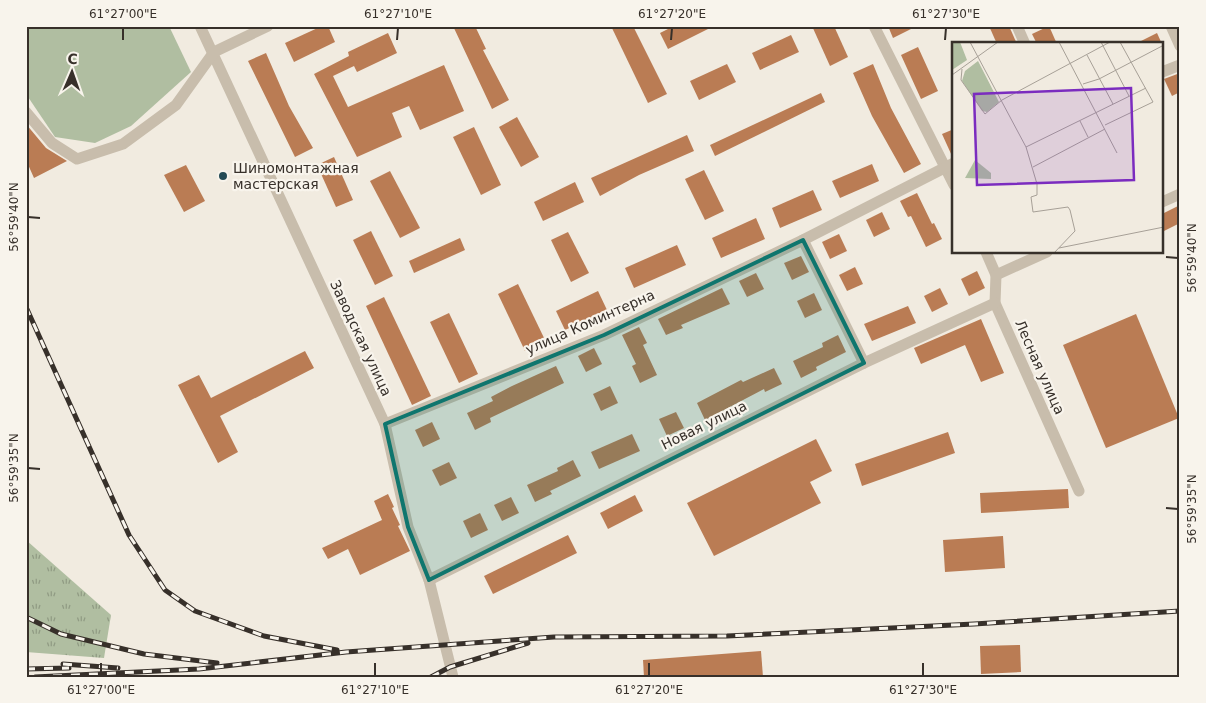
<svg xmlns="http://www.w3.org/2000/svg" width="1206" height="703" font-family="'DejaVu Sans',sans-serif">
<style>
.grass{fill:url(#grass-tufts)}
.garden{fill:#b0bea1}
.building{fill:#ba7c54}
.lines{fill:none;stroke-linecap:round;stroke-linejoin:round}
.minor{stroke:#c8bdac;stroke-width:11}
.rail-casing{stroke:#37302a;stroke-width:5}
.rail{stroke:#f8f4ec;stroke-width:3;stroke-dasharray:9;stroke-linecap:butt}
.marked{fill:#0f766e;fill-opacity:0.2;stroke:#0f766e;stroke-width:4;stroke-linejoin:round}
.ticks{fill:none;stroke:#37302a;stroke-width:2}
.poi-dot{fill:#244a54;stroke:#f8f4ec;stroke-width:2}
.labels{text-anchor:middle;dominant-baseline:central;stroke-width:4.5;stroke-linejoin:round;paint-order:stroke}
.poi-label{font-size:14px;fill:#37302a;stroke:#f8f4ec;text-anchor:start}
.street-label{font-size:14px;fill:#37302a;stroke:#f8f4ec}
.inset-road{fill:none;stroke:#a7a097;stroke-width:1}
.view{fill:#7b2cbf;fill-opacity:0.15;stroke:#7b2cbf;stroke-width:2.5}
.inset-edge{fill:none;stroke:#37302a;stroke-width:2.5}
.neatline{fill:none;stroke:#37302a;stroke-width:2}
.ticks-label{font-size:12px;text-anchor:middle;fill:#37302a}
</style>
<defs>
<pattern id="grass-tufts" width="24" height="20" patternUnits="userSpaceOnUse" patternTransform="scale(1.25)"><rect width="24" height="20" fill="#b0bea1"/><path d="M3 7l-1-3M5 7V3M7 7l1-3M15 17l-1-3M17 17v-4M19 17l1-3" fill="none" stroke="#909b83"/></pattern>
</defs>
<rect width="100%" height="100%" fill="#f1ebe0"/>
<!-- grass -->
<polygon class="grass" points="26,540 111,615 104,658 26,652"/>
<!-- garden -->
<polygon class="garden" points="26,26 169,26 191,72 131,126 95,143 55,137 26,94"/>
<!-- building -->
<g class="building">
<polygon points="322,26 328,26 335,42 294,62 285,43"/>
<polygon points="453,26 475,26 486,49 483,50 509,100 492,109"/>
<polygon points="611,26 633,26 667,94 648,103"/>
<polygon points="674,26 714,26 668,49 660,33"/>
<polygon points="812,26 834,26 848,57 830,66"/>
<polygon points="888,26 917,26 893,38"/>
<polygon points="989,26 1009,26 1017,44 997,44"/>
<polygon points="1049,26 1057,44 1037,44 1032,34"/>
<polygon points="388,33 397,53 357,72 354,66 333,76 348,107 444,65 464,111 420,130 409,106 392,113 402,137 357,157 314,74 349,56 348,52"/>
<polygon points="1157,33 1162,44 1135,44"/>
<polygon points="791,35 799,52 760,70 752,53"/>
<polygon points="918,47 938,91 921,99 901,55"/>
<polygon points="266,53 289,106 313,148 295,157 248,61"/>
<polygon points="727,64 736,82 699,100 690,81"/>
<polygon points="873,64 891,108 921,164 904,173 872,116 853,73"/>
<polygon points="1180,73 1180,92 1172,96 1164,79"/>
<polygon points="821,93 825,102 715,156 710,145"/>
<polygon points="517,117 539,157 521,167 499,127"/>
<polygon points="26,124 46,148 67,161 34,178 26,160"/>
<polygon points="474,127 501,185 481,195 453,137"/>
<polygon points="954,129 954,156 952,156 942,134"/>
<polygon points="687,135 694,151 639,175 600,196 591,178"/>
<polygon points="334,157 353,200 336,207 317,165"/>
<polygon points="872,164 879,181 840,198 832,181"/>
<polygon points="186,165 205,201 184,212 164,175"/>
<polygon points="704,170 724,211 705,220 685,179"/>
<polygon points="390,171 420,228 400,238 370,181"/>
<polygon points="575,182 584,202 543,221 534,202"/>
<polygon points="813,190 822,210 780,228 772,208"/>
<polygon points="917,193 932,224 934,223 942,239 926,247 911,216 908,217 900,201"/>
<polygon points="1180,205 1180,223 1162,232 1162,214"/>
<polygon points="882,212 890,229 874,237 866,220"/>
<polygon points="756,218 765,239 721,258 712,238"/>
<polygon points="371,231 393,276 375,285 353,240"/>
<polygon points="568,232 589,273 571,282 551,240"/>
<polygon points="839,234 847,251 830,259 822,242"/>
<polygon points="460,238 465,250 414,273 409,261"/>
<polygon points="677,245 686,265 634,288 625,268"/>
<polygon points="801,256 809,272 792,280 784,263"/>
<polygon points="855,267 863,284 847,291 839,275"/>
<polygon points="977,271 985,288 969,296 961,279"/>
<polygon points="756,273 764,289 747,297 739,281"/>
<polygon points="518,284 546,342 525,351 498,294"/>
<polygon points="722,288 730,304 681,325 683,328 666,335 658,319"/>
<polygon points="940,288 948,304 932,312 924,296"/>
<polygon points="598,291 607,310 565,330 556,311"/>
<polygon points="814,293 822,310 805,318 797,301"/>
<polygon points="384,297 431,396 412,405 366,306"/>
<polygon points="908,306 916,323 872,341 864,324"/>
<polygon points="449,313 478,374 459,383 430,322"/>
<polygon points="1136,314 1179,418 1106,448 1063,345"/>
<polygon points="981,319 1004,373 981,382 965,345 921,364 914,348"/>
<polygon points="639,327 647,343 643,345 657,375 640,383 632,366 636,364 622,335"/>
<polygon points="838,335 846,352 816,367 817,370 801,378 793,361 823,347 822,343"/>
<polygon points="594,348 602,364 586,372 578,356"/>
<polygon points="305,351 314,368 220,416 238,452 218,463 178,385 199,375 211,398"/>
<polygon points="556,366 564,383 490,418 491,422 475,430 467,413 493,401 491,397 512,386"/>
<polygon points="774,368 782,384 765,392 764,389 705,420 697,403 741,380 743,382"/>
<polygon points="610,386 618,403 601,411 593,394"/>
<polygon points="676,412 684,428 667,436 659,419"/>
<polygon points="432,422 440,439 423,447 415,430"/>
<polygon points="948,432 955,453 862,486 855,464"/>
<polygon points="632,434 640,451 599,469 591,452"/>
<polygon points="816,439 832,471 810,482 821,503 714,556 687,503"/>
<polygon points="573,460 581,476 550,491 552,494 535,502 527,485 558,471 557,468"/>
<polygon points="449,462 457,478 440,486 432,470"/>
<polygon points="1068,489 1069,508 981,513 980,493"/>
<polygon points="388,494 394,507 392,508 400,525 398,526 410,551 360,575 348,549 328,559 322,548 382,520 374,501"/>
<polygon points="635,495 643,511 608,529 600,513"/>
<polygon points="511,497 519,513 502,521 494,505"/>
<polygon points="480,513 488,530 471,538 463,521"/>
<polygon points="568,535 577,553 493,594 484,576"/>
<polygon points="1003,536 1005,568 945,572 943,540"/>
<polygon points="1020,645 1021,672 981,674 980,646"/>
<polygon points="761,651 763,677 644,677 643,660"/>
</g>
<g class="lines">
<!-- minor -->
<g class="minor">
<polyline points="200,26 385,424 408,527 429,580 453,677"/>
<polyline points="874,26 954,185"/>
<polyline points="1017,26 1025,44"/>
<polyline points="1171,26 1180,46"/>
<polyline points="1162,72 1180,65"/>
<polyline points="26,112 52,143 77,159 123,144 176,105 214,52 268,26"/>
<polyline points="1162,202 1180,194"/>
<polyline points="803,240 864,363"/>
<polyline points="986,252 996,275 995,303 1079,491"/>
<polyline points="996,275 1047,252"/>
<polyline points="385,424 604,335 803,240 954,163"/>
<polyline points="429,580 864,363 995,303"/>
</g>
<defs>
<g id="rail">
<polyline points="26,307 129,535 165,590 195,611 264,636 337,650"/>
<polyline points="26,617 61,634 144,654 217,663"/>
<polyline points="63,664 118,668"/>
<polyline points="26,669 69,668"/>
<polyline points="35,677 199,669 346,652 554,637 727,636 974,624 1180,611"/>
<polyline points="431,677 450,667 528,643"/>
</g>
</defs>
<!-- rail casing -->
<use href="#rail" class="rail-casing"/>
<!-- rail -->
<use href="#rail" class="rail"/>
</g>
<!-- marked area -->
<path class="marked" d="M803,240l61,123 -435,217 -21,-53 -23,-103 219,-89z"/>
<!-- ticks -->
<path class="ticks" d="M123,40v-12M397,40l1,-12M671,40l1,-12M945,40l1,-12M28,217l12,1M1166,257l12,1M28,468l12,1M1166,508l12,1M101,676v-13M375,676v-13M649,676v-13M923,676v-13"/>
<!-- markers -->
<circle class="poi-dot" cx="223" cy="176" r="5"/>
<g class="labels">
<!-- poi labels -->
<g class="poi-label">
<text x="233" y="168">Шиномонтажная<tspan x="233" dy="16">мастерская</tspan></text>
</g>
<!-- street labels -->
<g class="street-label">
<text transform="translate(590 322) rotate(-24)">улица Коминтерна</text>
<text transform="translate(361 338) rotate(65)">Заводская улица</text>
<text transform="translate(1040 367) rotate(66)">Лесная улица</text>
<text transform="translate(704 425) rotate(-26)">Новая улица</text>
</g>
</g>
<!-- overview -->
<g transform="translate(952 42)">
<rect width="211" height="211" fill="#f1ebe0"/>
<path d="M23,118l16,13v6l-26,-1z" fill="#b0bea1"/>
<path d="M0,0h8l7,18 -15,10zM26,19l21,41 -12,10 -5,-1 -20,-30 3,-10z" fill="#b0bea1"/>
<path class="inset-road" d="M18,0l56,105 11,37v11l-6,2 2,15 35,-5 2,3 5,21 -22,23M107,0l58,111M149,0l28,54M168,0l33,60M135,13l26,49M10,27l-1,11 24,34 17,-14 108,-58M0,33l46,-33M131,42l16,-5 65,-34M128,79l8,16M153,83l48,-23M74,105l120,-59M81,125l72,-38M107,206l105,-21"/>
<path class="view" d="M179,46l3,92 -157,5 -3,-91z"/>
<rect width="211" height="211" class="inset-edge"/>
</g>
<!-- border -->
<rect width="1206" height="703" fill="none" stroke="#f8f4ec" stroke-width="55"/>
<!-- north arrow -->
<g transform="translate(72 72) rotate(2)" stroke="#f8f4ec" stroke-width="4" paint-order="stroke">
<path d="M0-4L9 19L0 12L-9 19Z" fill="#37302a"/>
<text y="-8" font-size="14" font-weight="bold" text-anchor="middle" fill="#37302a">С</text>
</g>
<rect x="28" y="28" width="1150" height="648" class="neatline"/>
<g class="ticks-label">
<text x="123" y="18">61°27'00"E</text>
<text x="398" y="18">61°27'10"E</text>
<text x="672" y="18">61°27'20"E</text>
<text x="946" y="18">61°27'30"E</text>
<text transform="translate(14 217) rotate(-90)" y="4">56°59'40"N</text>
<text transform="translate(1192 258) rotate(-90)" y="4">56°59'40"N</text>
<text transform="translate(14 468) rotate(-90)" y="4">56°59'35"N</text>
<text transform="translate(1192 509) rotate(-90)" y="4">56°59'35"N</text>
<text x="101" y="694">61°27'00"E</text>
<text x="375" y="694">61°27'10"E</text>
<text x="649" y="694">61°27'20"E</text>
<text x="923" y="694">61°27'30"E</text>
</g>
</svg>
